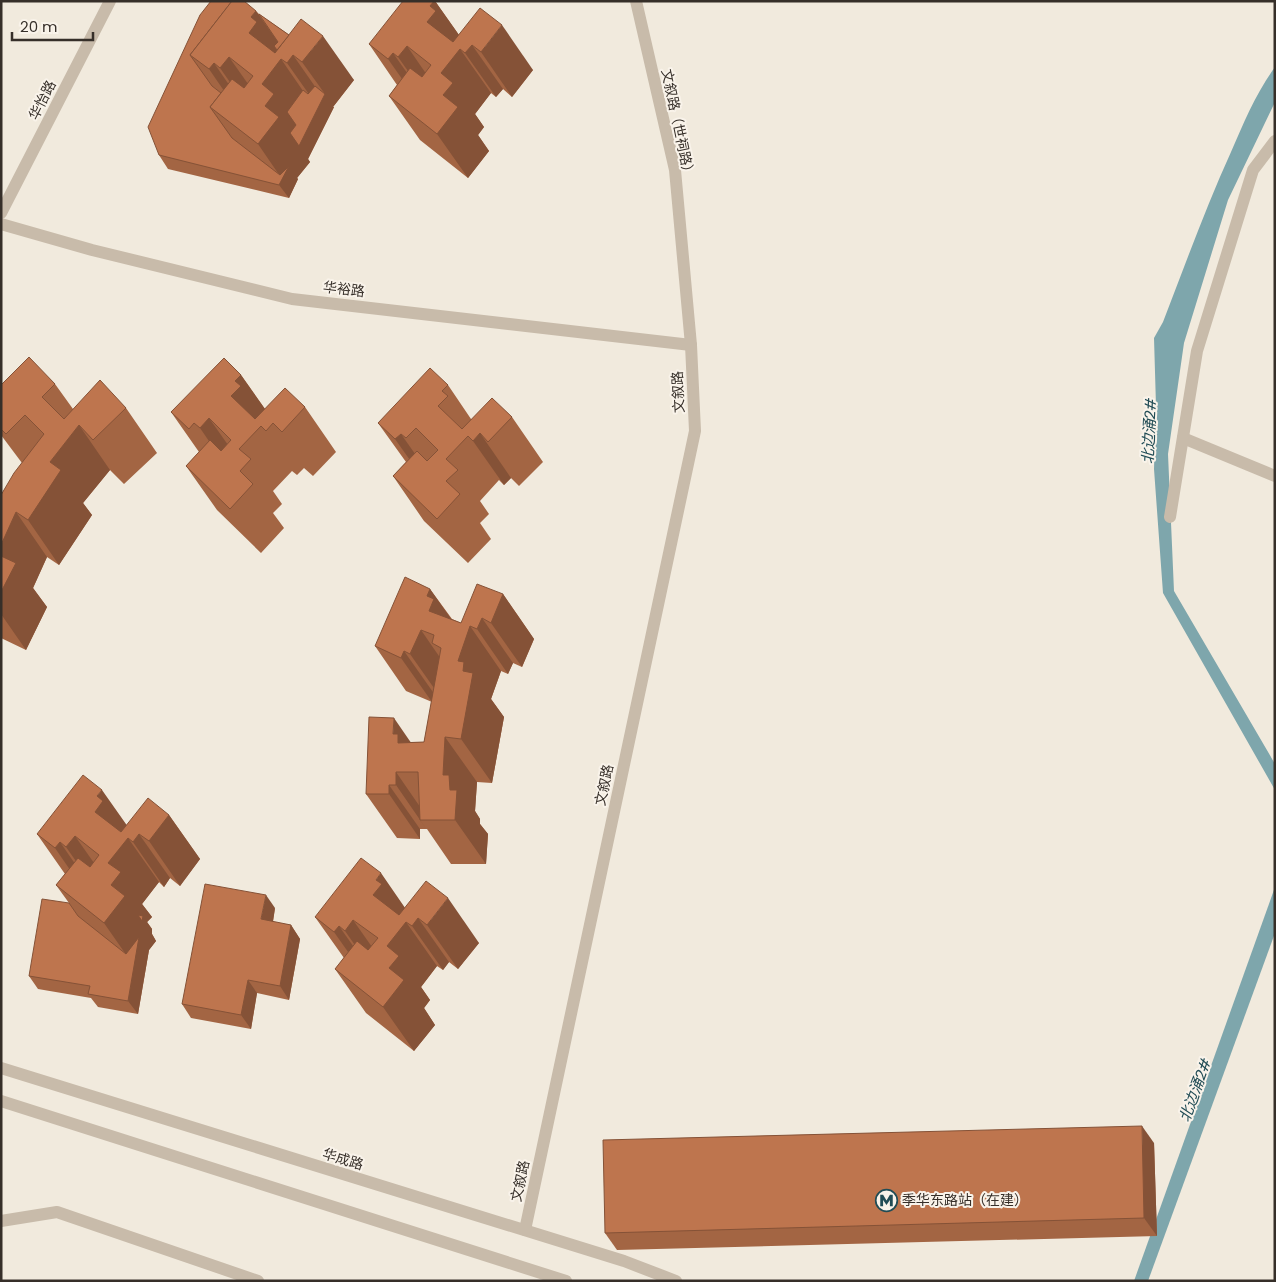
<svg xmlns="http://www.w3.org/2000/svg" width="1276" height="1282" font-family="Poppins,'Noto Sans SC',sans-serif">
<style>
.water{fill:#7ea6ac}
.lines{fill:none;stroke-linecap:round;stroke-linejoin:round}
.minor{stroke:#c8bbaa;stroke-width:12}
.tertiary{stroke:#c8bbaa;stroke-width:12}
.wall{fill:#a36543}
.shaded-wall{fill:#855237}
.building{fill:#be754e;stroke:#855237}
.labels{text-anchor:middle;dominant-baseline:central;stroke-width:4;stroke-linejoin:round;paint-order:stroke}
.street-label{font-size:14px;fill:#362f29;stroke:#f9f3ea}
.poi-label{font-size:14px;fill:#362f29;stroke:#f9f3ea;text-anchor:start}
.water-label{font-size:15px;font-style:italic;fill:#214c55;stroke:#f9f3ea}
</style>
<rect width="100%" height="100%" fill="#f1eadd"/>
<!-- water -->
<g class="water">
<path d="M1275,67v35l-47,98 -44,143 -16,111 6,137 101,173v26l-112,-197 -9,-124 2,-63 -2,-68 9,-16c22,-57 43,-115 68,-170 13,-30 25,-59 44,-85z"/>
<polygon points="1275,887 1275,933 1148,1281 1134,1281"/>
</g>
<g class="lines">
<!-- minor -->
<g class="minor">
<polyline points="1183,438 1275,476"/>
<polyline points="1170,517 1197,351 1253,170 1275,141"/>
<polyline points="1,1221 57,1212 258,1281"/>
</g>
<!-- tertiary -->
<g class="tertiary">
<polyline points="1,213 110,1"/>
<polyline points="1,224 92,250 292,299 691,345"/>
<polyline points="1,1068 624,1261 676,1281"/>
<polyline points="1,1101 566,1281"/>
<polyline points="525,1230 695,431 691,345 675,170 636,1"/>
</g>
</g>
<!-- wall -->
<g class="wall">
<polygon points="435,1 459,35 533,70 512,97 503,89 496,97 491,93 475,114 484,127 478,135 489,151 468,178 420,140 389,96 397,85 369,44"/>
<polygon points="256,11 259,14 354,80 333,107 334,107 308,159 310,162 297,178 298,179 289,198 168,169 159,155 200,15"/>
<polygon points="241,375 265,409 305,407 336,452 313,476 304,468 297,475 292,471 273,491 282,504 273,513 284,528 261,553 217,510 186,466 199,452 171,412"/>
<polygon points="55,384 73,409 126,408 157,453 124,484 110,470 83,503 92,515 59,565 47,557 33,588 47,607 26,650 1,638 1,495 22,463 1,435 1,385"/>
<polygon points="448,385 471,419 512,417 543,462 519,486 511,478 504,485 499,480 480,501 489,514 480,523 491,539 468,563 424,521 393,476 406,462 378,423"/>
<polygon points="430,589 452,619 461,623 503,594 534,639 522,667 513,663 508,674 501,671 491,699 504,717 492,783 477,782 475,811 480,819 480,824 488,834 486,864 451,864 427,829 420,829 420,839 397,838 366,794 411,742 424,742 432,702 406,691 375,646"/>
<polygon points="169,815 200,859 180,886 170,878 164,887 159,882 142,904 152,917 147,922 152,929 152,934 156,941 149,950 138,1014 98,1007 91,998 38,989 29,976 69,903 56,885 65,874 37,834 127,825"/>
<polygon points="275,908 273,922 291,925 300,939 289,1000 257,993 251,1029 191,1018 182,1004"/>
<polygon points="405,908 479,943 458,969 449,962 443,970 437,966 421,987 430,1000 424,1008 435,1025 414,1051 366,1013 335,969 344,958 315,917"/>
<polygon points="1154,1143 1157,1236 617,1250 605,1233"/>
</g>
<!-- shaded-wall -->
<g class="shaded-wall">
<polygon points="434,1 435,1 466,45 460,49 491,93 475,114 484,127 478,135 489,151 468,178 437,134 443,95 441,73 427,22 430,6"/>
<polygon points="256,11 287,55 281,59 312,104 318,107 287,63 293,55 323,98 325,94 302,62 323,36 354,80 333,107 334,107 308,159 310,162 297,178 298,179 289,198 279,185 282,179 258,144 265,106 262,84 275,67 249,33 251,17"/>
<polygon points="502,25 533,70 512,97 481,52"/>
<polygon points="472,45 503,89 496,97 465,53"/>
<polygon points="407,46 438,91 430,102 398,57"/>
<polygon points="393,53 424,97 419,103 388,59"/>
<polygon points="229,57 260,101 251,112 220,68"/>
<polygon points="214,63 245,108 240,114 209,69"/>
<polygon points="241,375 272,419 266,431 231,396 235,381"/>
<polygon points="209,418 240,462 231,473 200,428"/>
<polygon points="79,425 110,470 83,503 92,515 59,565 28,520 50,462"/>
<polygon points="480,433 511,478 504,485 473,441"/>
<polygon points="401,434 432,478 427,484 395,439"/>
<polygon points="16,512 47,557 33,588 47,607 26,650 1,614 1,545"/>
<polygon points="430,589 461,633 470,626 501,671 491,699 504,717 492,783 461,739 463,671 458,661 429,611 427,596"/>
<polygon points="503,594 534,639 522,667 491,623"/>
<polygon points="482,618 513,663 508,674 477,629"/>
<polygon points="421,630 452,675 441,698 410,654"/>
<polygon points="404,651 435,695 432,702 401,658"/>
<polygon points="394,718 425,763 398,743 393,734"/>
<polygon points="445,737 477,782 475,811 480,819 480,824 488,834 486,864 455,820 450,790 443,775"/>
<polygon points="396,772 427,817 420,820 427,830 396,785"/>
<polygon points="389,785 420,829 420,839 389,794"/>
<polygon points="102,790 133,834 128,838 159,882 142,904 152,917 147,922 152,929 152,934 156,941 149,950 138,1014 128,1001 134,966 104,923 111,885 108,863 95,812 97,796"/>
<polygon points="169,815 200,859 180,886 149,841"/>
<polygon points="139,834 170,878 164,887 133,842"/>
<polygon points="75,836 106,880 97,891 66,847"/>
<polygon points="60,842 91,887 86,893 55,848"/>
<polygon points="381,873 412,918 406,922 437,966 421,987 430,1000 424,1008 435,1025 414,1051 383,1007 389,968 373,895 376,880"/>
<polygon points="266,895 275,908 271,933 261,919"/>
<polygon points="448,898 479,943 458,969 427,925"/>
<polygon points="418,918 449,962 443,970 412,926"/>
<polygon points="353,920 384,964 376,975 345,931"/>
<polygon points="291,925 300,939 289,1000 280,986"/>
<polygon points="339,926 370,970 365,976 334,932"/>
<polygon points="248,980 257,993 251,1029 241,1015"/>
<polygon points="1142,1126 1154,1143 1157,1236 1144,1218"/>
</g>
<!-- building -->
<g class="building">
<polygon points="211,1 232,1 190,55 212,86 221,93 210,107 232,138 280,175 289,166 279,185 159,155 148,127 200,15"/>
<polygon points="232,1 244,1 256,11 251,17 257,22 249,33 275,53 301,19 323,36 302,62 293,55 287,63 281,59 262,84 274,94 265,106 279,117 258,144 210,107 232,79 244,88 253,76 229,57 220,68 214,63 209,69 190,55"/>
<polygon points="403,1 434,1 430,6 436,11 427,22 453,42 480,8 502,25 481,52 472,45 465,53 460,49 441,73 453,83 443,95 458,107 437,134 389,96 410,68 422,77 431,65 407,46 398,57 393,53 388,59 369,44"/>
<polygon points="259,14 289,35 277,50 274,46 278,42"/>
<polygon points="315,86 325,94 299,146 290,133 296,125 287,112 303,90 308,94"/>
<polygon points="29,357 55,384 42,397 64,419 100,380 126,408 93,440 79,425 50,462 61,470 28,520 16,512 1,545 1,495 14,473 44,434 25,415 6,434 1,429 1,385"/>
<polygon points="224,358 241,375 235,381 241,386 231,396 255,419 285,388 305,407 282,432 273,423 266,431 261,426 239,449 251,459 240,471 253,484 230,509 186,466 210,440 221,451 231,440 209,418 200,428 194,423 189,429 171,412"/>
<polygon points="430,368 448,385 442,391 448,396 438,406 462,429 492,398 512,417 488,442 480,433 473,441 468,436 446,459 458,470 446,481 460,494 437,519 393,476 417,451 427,461 438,450 416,428 406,438 401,434 395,439 378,423"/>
<polygon points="1,556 16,563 1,592"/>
<polygon points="405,577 430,589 427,596 434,599 429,611 461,623 477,584 503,594 491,623 482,618 477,629 470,626 458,661 464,662 463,671 473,673 461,739 445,737 443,775 449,775 450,790 457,790 455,820 420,820 418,772 396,772 396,785 389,785 389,794 366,794 369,717 394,718 393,734 398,734 398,743 424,742 441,648 432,643 434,635 421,630 410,654 404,651 401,658 375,646"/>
<polygon points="83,775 102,790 97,796 103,801 95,812 121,832 148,798 169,815 149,841 139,834 133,842 128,838 108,863 121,872 111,885 125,896 104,923 56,885 78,858 90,867 99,855 75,836 66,847 60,842 55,848 37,834"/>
<polygon points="361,858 381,873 376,880 382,884 373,895 399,915 426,881 448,898 427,925 418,918 412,926 406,922 387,946 399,956 389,968 404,980 383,1007 335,969 357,941 368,950 378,938 353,920 345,931 339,926 334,932 315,917"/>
<polygon points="205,884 266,895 261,919 291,925 280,986 248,980 241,1015 182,1004"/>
<polygon points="42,899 69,903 78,916 126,954 139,937 128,1001 88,994 90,986 29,976"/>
<polygon points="138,915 143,916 142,921"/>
<polygon points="1142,1126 1144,1218 605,1233 603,1140"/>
</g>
<!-- icons -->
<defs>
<symbol id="metro-ring" viewBox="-11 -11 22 22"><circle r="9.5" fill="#f9f3ea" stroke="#214c55" stroke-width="1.5"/><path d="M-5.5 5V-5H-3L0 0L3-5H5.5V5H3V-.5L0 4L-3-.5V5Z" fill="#214c55"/></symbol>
</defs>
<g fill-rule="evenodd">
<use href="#metro-ring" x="874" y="1188" width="25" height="25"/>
</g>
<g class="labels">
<!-- street labels -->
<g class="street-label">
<text transform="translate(42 100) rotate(-63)">华怡路</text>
<text transform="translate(678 124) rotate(78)">文叙路（世祠路）</text>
<text transform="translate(344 289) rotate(7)">华裕路</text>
<text transform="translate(678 392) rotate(-93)">文叙路</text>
<text transform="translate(604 785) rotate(-78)">文叙路</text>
<text transform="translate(343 1159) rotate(17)">华成路</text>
<text transform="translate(520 1181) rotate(-78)">文叙路</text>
</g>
<!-- poi labels -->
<g class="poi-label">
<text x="902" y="1200">季华东路站（在建）</text>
</g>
<!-- water labels -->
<g class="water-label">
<text transform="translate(1149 431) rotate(-87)">北边涌2#</text>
<text transform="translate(1195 1090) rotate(-70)">北边涌2#</text>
</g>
</g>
<!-- border -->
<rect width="1276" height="1282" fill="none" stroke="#362f29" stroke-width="5"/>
<!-- scale -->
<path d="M12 32v8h81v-8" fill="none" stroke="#362f29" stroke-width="2.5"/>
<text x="20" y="32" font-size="15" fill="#362f29" stroke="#f9f3ea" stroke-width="4" paint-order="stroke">20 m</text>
</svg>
